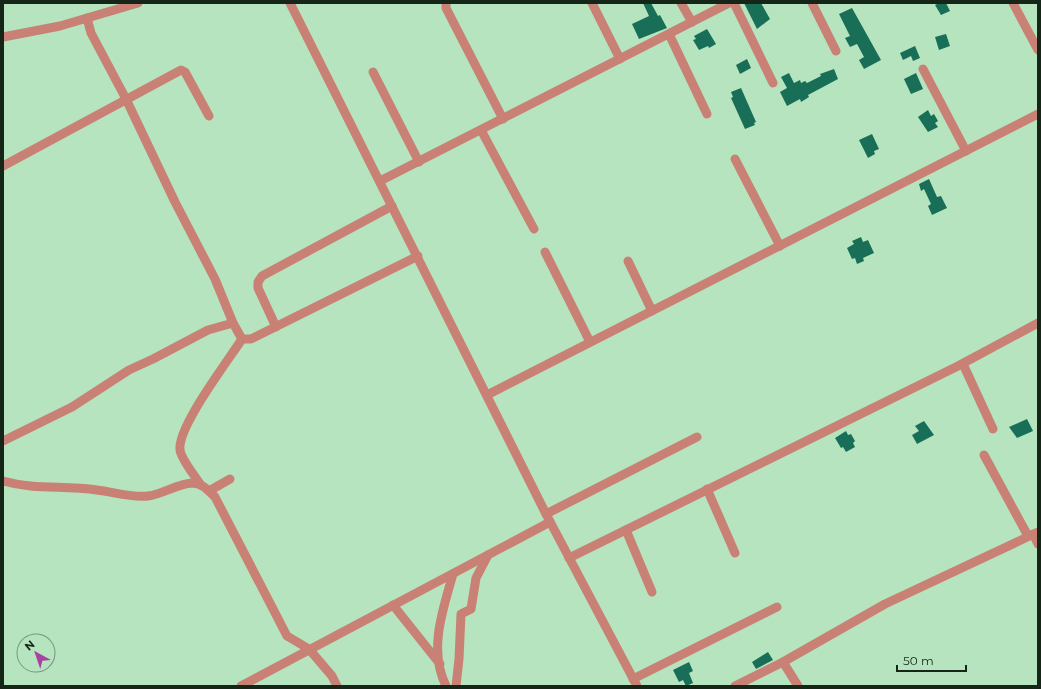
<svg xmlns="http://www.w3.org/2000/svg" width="1041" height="689" font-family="Montserrat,sans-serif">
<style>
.building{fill:#196e57}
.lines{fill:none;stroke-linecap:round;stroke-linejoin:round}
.minor{stroke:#ca8175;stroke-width:9}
</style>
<rect width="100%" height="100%" fill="#b6e4bf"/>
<!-- building -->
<g class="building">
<polygon points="643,3 651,3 658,16 660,15 667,28 639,39 632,24 649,16"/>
<polygon points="744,3 761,3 770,19 757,29"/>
<polygon points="939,3 946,3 950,11 941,15 935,5"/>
<polygon points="852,8 881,60 864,69 859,60 864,57 857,44 850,47 845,38 850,36 839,14"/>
<polygon points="707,29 716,44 709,48 708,46 699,50 693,40 696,39 694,36"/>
<polygon points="946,34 950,46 939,50 935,37"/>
<polygon points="915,46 920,58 913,61 911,56 903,60 900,53"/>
<polygon points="747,59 751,68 740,74 736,65"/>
<polygon points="834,69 838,79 808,95 809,97 801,102 800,99 787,106 780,92 787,88 781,77 789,73 794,83 800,80 801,83 805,81 807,83 821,76 820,74"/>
<polygon points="916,73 923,89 911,94 904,79"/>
<polygon points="741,88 756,122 754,123 755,125 745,129 731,98 733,97 731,92"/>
<polygon points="928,110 931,116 934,114 938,121 935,123 938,127 928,132 918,117"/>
<polygon points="872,134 879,149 874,151 875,154 868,158 859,140"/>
<polygon points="929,179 937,197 941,196 947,208 932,215 928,206 931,204 924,189 921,191 919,184"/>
<polygon points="861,237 863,242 868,240 874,253 863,258 864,261 857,264 855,258 852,259 847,248 854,244 852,241"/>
<polygon points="1027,419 1033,431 1017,438 1009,427"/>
<polygon points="924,421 934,435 917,444 912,435 919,431 915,426"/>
<polygon points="846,431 848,435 851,434 855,441 853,443 855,447 846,452 843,447 841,448 835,438"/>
<polygon points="768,652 773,660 756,669 752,662"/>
<polygon points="689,662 693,671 689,673 693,683 686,686 683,680 679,682 673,670"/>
</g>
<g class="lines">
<!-- minor -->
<g class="minor">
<polyline points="290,3 546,514 637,686"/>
<polyline points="446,3 446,8 503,119"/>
<polyline points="592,3 620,59"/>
<polyline points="681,3 692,22"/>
<polyline points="734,3 773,83"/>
<polyline points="812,3 836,51"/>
<polyline points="1013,3 1038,50"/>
<polyline points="87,18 91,33 126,99 175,202 215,279 233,323 242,339 251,339 418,256"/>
<polyline points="669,34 707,114"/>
<polyline points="3,37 60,26 138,3"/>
<polyline points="923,69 966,151"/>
<polyline points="373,72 419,162"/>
<polyline points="481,130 534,229"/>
<polyline points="735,159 780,246"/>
<polyline points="3,166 181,70 185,72 209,116"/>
<polyline points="380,181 729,3"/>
<polyline points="545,252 590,342"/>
<polyline points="628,261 652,311"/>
<polyline points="276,327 258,288 258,282 262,276 392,206"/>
<polyline points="963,364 993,429"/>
<polyline points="487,395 1038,114"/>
<polyline points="3,441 72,407 129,370 153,359 208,330 233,323"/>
<polyline points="984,455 1028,536"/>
<path d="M3,481c32,9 61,4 94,9 17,2 34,8 51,6 15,-2 29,-12 44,-13 10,0 16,7 23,14l72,139 22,13 23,27 5,10"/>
<path d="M200,484c-5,-8 -19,-25 -20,-34 -3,-23 48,-89 62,-111"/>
<polyline points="707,489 735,553"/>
<polyline points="209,491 230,479"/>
<polyline points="546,514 697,437"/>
<polyline points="626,530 652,592"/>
<polyline points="1033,534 1038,544"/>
<polyline points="569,558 958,366 1038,323"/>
<polyline points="393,605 440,664"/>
<polyline points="783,662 798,686"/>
<polyline points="633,679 777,607"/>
<polyline points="241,686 550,522"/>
<path d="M446,686c-18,-36 -3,-77 7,-112"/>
<polyline points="456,686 459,659 461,614 471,609 476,578 488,555"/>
<polyline points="735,686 783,662 885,604 1038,532"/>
</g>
</g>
<!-- border -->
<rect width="1041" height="689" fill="none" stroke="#152619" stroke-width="8"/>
<!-- north arrow -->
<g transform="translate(36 653) rotate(320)"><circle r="19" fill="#b6e4bf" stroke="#76987d"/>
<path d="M0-3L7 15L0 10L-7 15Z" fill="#a941a3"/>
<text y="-6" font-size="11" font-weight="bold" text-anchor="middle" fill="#152619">N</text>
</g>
<!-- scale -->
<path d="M897 665v6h69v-6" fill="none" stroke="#152619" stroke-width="2"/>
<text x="903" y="665" font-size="12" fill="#152619" stroke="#b6e4bf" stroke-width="3" paint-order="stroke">50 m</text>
</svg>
